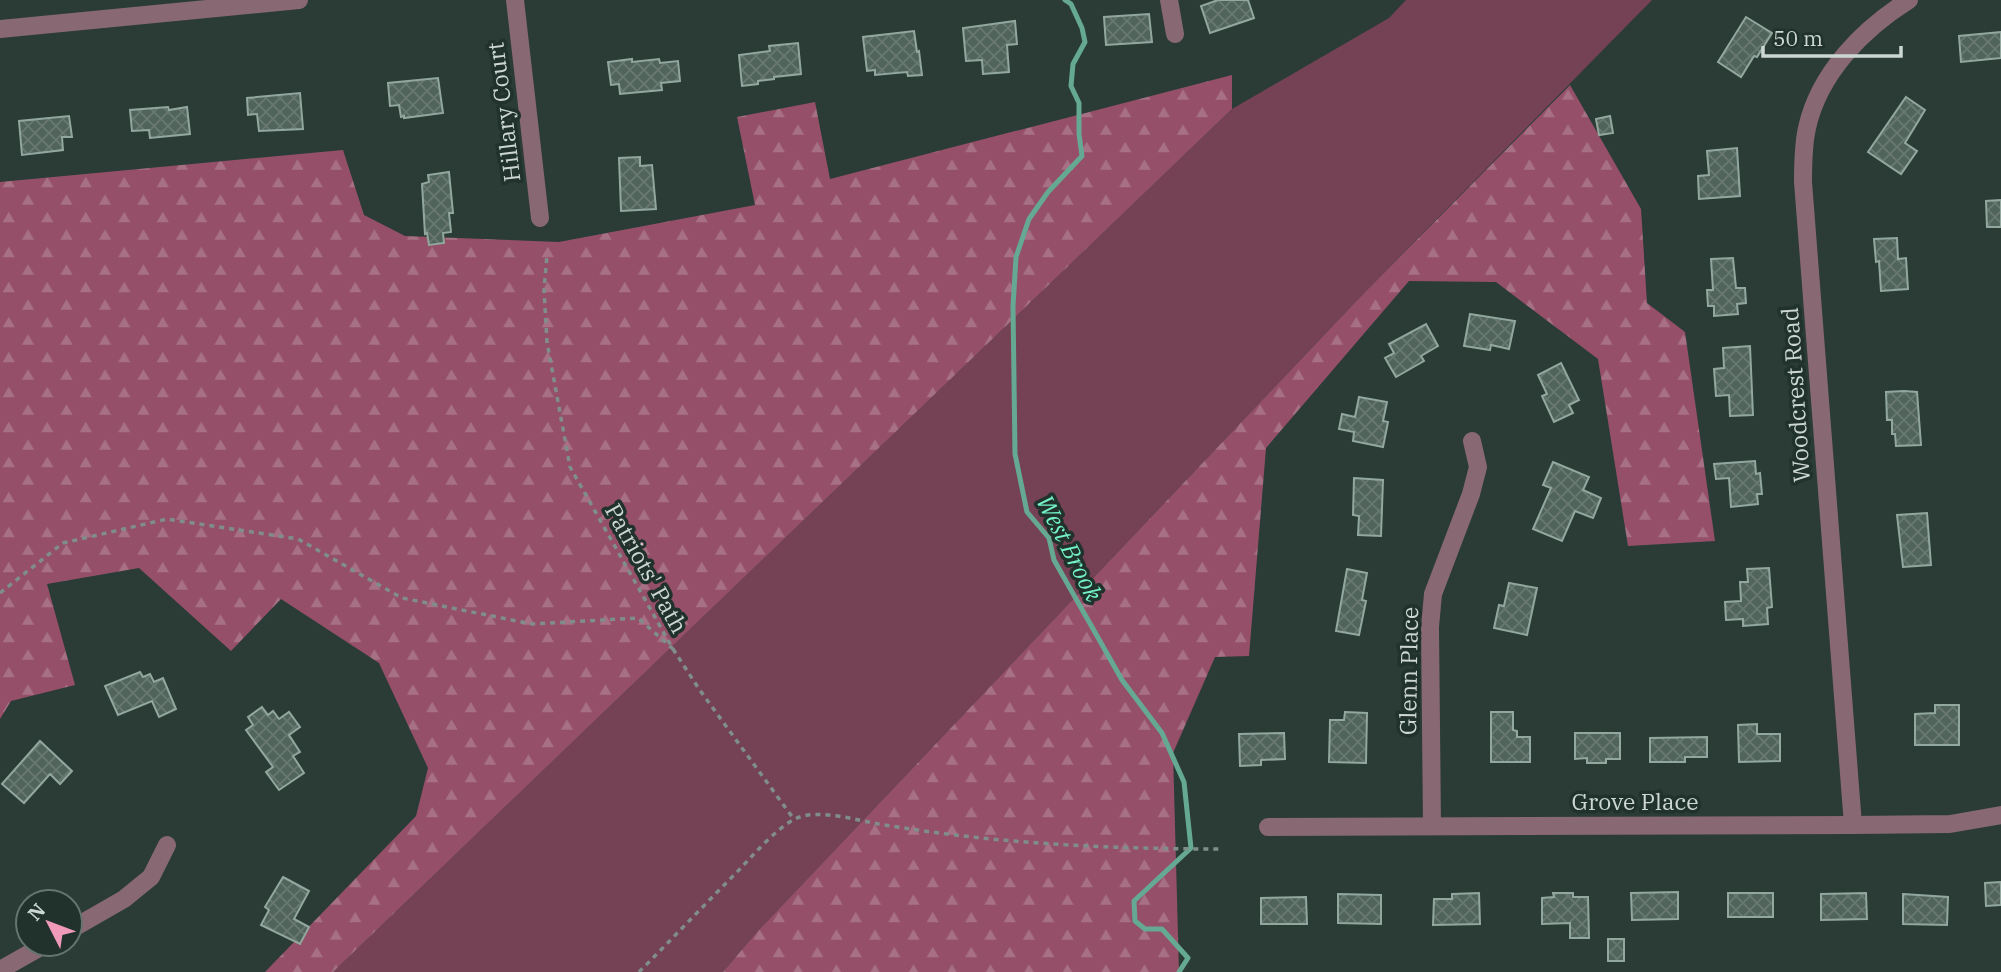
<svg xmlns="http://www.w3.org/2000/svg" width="2001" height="972" font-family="'IBM Plex Serif',serif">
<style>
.green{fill:#754255}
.forest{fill:url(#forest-firs)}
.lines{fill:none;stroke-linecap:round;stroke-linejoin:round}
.stream{stroke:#65a993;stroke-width:5}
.building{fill:url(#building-cross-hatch);stroke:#92a79e;stroke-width:2}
.path{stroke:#808e89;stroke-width:3.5;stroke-dasharray:5 5;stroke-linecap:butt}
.minor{stroke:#886872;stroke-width:18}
.labels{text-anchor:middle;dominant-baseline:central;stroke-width:7;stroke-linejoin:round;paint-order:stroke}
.street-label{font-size:23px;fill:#ccd7d3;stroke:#20322b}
.water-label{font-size:24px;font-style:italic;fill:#74f1c7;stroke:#20322b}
</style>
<defs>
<pattern id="forest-firs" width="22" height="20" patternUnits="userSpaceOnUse" patternTransform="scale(1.75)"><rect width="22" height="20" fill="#954f69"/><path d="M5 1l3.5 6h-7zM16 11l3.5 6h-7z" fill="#a77084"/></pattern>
<pattern id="building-cross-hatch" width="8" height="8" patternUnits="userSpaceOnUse" patternTransform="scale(1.75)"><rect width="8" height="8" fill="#51645c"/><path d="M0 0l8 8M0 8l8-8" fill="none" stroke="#697972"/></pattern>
</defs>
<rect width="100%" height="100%" fill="#2a3c35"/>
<!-- green -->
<polygon class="green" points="1406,0 1652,0 1363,294 756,933 723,972 333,972 1232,109 1389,18"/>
<!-- forest -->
<g class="forest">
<polygon points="1232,75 1232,109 333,972 265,972 416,816 428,768 379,663 281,599 231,651 139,568 47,584 75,685 11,701 0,719 0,182 343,150 364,215 405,236 559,242 755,205 737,117 815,102 830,179"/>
<polygon points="1570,85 1641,209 1647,303 1685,332 1715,541 1628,546 1598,359 1496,282 1409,281 1266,448 1249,656 1215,657 1173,753 1179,972 723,972 756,933 1363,294"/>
</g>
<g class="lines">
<!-- stream -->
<polyline class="stream" points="1065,0 1071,4 1082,28 1085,42 1073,64 1071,86 1079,103 1079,134 1082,156 1048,192 1029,219 1016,257 1013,306 1015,454 1027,512 1049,538 1054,560 1122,680 1162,733 1184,782 1191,848 1134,901 1135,921 1145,929 1162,929 1188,958 1179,972"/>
</g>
<!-- building -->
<g class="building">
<polygon points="1218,0 1248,0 1254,18 1210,33 1201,6"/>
<polygon points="1149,14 1152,42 1106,45 1104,17"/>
<polygon points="1746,17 1772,33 1757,57 1754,56 1741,77 1718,62"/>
<polygon points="1015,21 1017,44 1007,45 1009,72 983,74 982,60 966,61 963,28"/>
<polygon points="914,31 917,52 919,51 922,75 908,76 907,72 875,75 875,70 867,71 863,37"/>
<polygon points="2001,32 2001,58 1961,62 1959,36"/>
<polygon points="798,43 801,74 774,77 774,79 758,81 758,84 742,86 739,55 770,51 769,46"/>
<polygon points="632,59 632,62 659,59 660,63 678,61 680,81 661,83 662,90 620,94 619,84 611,85 608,62"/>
<polygon points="438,78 443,113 404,118 404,116 401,117 399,105 390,106 388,83"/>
<polygon points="300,93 303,129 259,131 257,114 248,115 247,98"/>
<polygon points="1906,97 1925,110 1905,143 1917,151 1901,174 1868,152"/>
<polygon points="168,107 169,110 187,107 190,134 150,138 149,130 132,131 130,110"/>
<polygon points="69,116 72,137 62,137 63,150 22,155 19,121"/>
<polygon points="1610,116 1613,133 1599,135 1596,119"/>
<polygon points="1737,148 1740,196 1699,199 1698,176 1709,175 1707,151"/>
<polygon points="640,157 640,166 652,165 656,209 621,211 619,158"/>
<polygon points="449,172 453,213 449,213 451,232 443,233 444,243 429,245 427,233 425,234 422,184 429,182 428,175"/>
<polygon points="2001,200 2001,227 1987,227 1986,201"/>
<polygon points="1897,238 1898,259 1906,258 1908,289 1881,291 1879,261 1876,262 1874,239"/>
<polygon points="1733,258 1736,288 1745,288 1746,303 1737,304 1738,314 1714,316 1714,306 1708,306 1707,290 1713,290 1711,259"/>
<polygon points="1470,314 1515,321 1509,349 1491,345 1490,350 1464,346"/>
<polygon points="1426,324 1438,346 1421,356 1424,361 1396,377 1385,358 1394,353 1389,344"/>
<polygon points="1750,346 1753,415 1730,416 1729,395 1716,396 1714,369 1724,368 1723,348"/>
<polygon points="1561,363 1579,400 1569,405 1573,413 1554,422 1542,396 1547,394 1538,375"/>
<polygon points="1904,391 1917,392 1921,445 1896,446 1895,434 1892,434 1892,420 1887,420 1886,392"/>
<polygon points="1359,397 1387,402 1383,421 1388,422 1383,447 1353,441 1354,432 1339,429 1342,414 1355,417"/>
<polygon points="1755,461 1756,474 1760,473 1762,494 1757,494 1758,504 1731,507 1729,478 1716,479 1714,464"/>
<polygon points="1553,462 1589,477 1583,490 1601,498 1593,518 1575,511 1562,541 1533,529 1551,488 1543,485"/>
<polygon points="1354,478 1383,480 1381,536 1358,535 1359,516 1353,515"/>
<polygon points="1927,513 1931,565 1903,567 1897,515"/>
<polygon points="1769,568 1772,607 1767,608 1768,624 1743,626 1743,619 1726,620 1725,602 1741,601 1740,582 1748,582 1747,569"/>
<polygon points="1347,569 1367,573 1362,600 1366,601 1359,635 1336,631"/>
<polygon points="1509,583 1537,588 1527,635 1494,628 1499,605 1504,606"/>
<polygon points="140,672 143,677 150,674 154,682 163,678 176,709 159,717 152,701 118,715 105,686"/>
<polygon points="1935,705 1959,705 1959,745 1915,745 1915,714 1935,713"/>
<polygon points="262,707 268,715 273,711 279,719 289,712 300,727 289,735 300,752 293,756 304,773 279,790 266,772 273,767 246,730 253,725 248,717"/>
<polygon points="1345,712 1367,713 1366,763 1329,762 1330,720 1344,720"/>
<polygon points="1491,712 1513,712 1513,730 1517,731 1517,737 1530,737 1530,762 1491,762"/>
<polygon points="1757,724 1757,734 1780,734 1780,761 1739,762 1738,725"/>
<polygon points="1284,733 1285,759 1261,760 1261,765 1240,766 1239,734"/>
<polygon points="1575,733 1620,733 1620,759 1606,759 1606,763 1587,763 1587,758 1575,759"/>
<polygon points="1707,737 1707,757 1685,757 1685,762 1650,762 1650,738"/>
<polygon points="40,741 72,771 60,784 50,774 24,803 2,784"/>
<polygon points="283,877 309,891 294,919 309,927 300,944 261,925 269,910 265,907"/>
<polygon points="2001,882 2001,905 1986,906 1985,883"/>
<polygon points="1678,892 1678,919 1632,920 1631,893"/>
<polygon points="1479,893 1480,924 1433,925 1434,899 1452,899 1452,894"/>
<polygon points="1553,893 1573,893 1573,897 1588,897 1589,938 1570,938 1570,923 1542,924 1542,898 1554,897"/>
<rect x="1728" y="893" width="45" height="24"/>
<polygon points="1866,893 1867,919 1821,920 1821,894"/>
<polygon points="1338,894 1381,895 1381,924 1338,923"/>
<polygon points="1903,894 1948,897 1947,925 1903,924"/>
<polygon points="1306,897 1307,924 1261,924 1261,898"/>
<rect x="1608" y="939" width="16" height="22"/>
</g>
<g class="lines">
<!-- path -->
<g class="path">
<polyline points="0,593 63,543 167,519 298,539 402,598 532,624 638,618 673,649 570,467 547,342 544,290 547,255"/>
<polyline points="673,649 699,689 793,818"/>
<path d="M639,972c34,-34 67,-69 101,-103 14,-15 37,-41 55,-50 21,-11 61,1 84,5 111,19 226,25 340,25"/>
</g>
<!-- minor -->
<g class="minor">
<polyline points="515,0 540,218"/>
<polyline points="1169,0 1175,34"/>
<polyline points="0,29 299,0"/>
<path d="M1853,825l-50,-643c0,-18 0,-36 4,-54 12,-55 56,-99 102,-128"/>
<polyline points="1432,826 1430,627 1433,594 1471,494 1478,467 1472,441"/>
<polyline points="1268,827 1853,825 1950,824 2001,815"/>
<polyline points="70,930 124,899 151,877 167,845"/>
<polyline points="0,970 46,944"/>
</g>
</g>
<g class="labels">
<!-- street labels -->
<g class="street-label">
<text transform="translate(503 112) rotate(-97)">Hillary Court</text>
<text transform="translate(1795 395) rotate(-94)">Woodcrest Road</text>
<text transform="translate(647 568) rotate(61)">Patriots' Path</text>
<text transform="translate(1408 671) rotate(-89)">Glenn Place</text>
<text x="1635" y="801">Grove Place</text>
</g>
<!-- water labels -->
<g class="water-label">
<text transform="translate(1070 548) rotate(63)">West Brook</text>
</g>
</g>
<!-- north arrow -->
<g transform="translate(49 923) rotate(312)"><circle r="33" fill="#20322b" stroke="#65746e" stroke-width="2"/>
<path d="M0-5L12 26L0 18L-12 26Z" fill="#ef9ab8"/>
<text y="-10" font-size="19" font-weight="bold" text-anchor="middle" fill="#ccd7d3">N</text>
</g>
<!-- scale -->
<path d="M1763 46v10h138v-10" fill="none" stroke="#ccd7d3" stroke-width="3.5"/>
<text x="1773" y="46" font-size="21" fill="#ccd7d3" stroke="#20322b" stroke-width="5" paint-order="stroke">50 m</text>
</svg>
